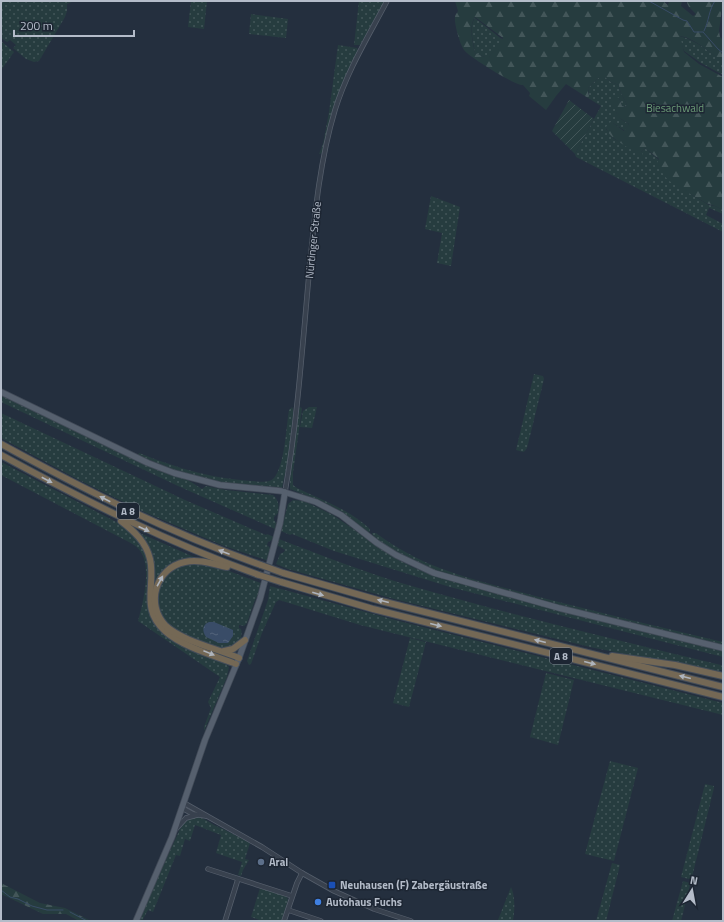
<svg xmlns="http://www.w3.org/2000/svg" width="724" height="922" font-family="'Titillium Web',sans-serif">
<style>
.grass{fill:url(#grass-dots)}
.forest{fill:url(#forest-firs);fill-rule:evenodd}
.garden{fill:url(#garden-furrows)}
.water{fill:url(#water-ripples)}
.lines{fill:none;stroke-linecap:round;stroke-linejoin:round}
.stream{stroke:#394c67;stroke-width:1}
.minor-casing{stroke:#565f6c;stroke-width:5.5}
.major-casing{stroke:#414a57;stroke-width:7}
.highway-casing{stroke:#434c59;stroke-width:8}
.minor{stroke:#38414e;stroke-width:4}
.major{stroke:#56606e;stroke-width:5.5}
.highway{stroke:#746855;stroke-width:6}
.highway-bridge-casing{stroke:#434c59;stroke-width:8;stroke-linecap:butt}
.highway-bridge{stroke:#746855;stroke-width:6}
.oneway{fill:#aeb4bd}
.service-dot{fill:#5c6f8a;stroke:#1d2633;stroke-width:1.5}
.transit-dot{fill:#1a4fb4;stroke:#1d2633;stroke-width:1.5}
.shop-dot{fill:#3f7fe0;stroke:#1d2633;stroke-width:1.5}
.labels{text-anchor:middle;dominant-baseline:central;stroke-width:3;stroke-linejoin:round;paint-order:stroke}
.shield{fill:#1d2633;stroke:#878f9c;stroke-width:1}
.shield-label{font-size:10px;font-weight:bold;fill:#b4bcc9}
.park-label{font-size:11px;fill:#6b9a76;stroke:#1d2633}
.street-label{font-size:11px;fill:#b4bcc9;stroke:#1d2633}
.poi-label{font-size:11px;font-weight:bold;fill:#b4bcc9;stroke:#1d2633;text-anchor:start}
</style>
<defs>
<pattern id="grass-dots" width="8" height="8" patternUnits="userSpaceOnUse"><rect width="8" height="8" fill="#263c3f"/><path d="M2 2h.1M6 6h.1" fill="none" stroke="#435659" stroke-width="1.8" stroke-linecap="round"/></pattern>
<pattern id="forest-firs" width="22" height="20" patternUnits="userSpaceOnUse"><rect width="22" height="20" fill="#263c3f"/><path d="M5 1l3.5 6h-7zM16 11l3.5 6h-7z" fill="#435659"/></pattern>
<pattern id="garden-furrows" width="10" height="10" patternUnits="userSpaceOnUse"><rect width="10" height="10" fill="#263c3f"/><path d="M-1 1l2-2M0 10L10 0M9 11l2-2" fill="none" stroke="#435659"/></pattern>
<pattern id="water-ripples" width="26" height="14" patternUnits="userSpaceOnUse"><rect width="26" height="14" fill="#394c67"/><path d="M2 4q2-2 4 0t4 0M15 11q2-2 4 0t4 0" fill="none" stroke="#53647b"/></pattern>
</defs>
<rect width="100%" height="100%" fill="#242f3e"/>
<!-- grass -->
<g class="grass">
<polygon points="1,1 74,1 67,4 67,11 65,17 39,61 34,62 26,59 13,48 16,45 10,40 7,42 1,38"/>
<polygon points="191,1 207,1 204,29 188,27"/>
<polygon points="359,1 385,1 360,45 354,45"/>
<polygon points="251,14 288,19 286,38 249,34"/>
<path d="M475,18l28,22 -14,17h-4l-10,-4c-1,-10 -7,-26 0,-35z"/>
<path d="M679,36c17,4 31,16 44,26v13l-22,-12 -17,-12z"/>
<polygon points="1,41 14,52 2,69 1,68"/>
<polygon points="338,45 357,48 358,50 336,100 323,152 320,154 319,154 323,144 329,112"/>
<path d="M601,77h4l6,5 8,3c0,7 6,14 8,20l-2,2 -3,-1 -3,-8c-4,16 -5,17 10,26l-4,7 -12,-8 -7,6 8,10 27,13 4,-4 14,12 33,35 17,10 6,1 8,4v4l-14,-6 -3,7 17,9v8l-147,-75 -1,-3 26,-48 -13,-8 1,-2 -1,-8 10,-10z"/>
<polygon points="431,196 460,207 451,266 437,263 442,233 425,229"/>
<polygon points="534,374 543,376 544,379 527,448 525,451 523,452 516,450"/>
<path d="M1,395l166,78 21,7 14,9 4,-3 20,4 47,5c6,5 6,11 5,18l-4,4v3l2,3 -1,6 -97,-43 -177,-84z"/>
<path d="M292,407l1,2v7l-6,48 -5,24c-18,-3 -35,-2 -53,-5 -32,-4 -62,-15 -91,-28l1,-2c39,15 70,25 112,28 7,0 18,3 23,-3 11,-13 12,-51 15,-68z"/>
<path d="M301,407l1,2 -9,63v13l4,3c25,12 51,21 72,40l1,2 -1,3 -23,-18 -16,-10 -40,-16v-17l8,-63z"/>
<polygon points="309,407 317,407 312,428 300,427 303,411"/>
<polygon points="1,413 185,500 266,535 267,534 274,537 274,539 268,542 267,545 271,549 269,561 224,546 144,512 81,481 1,438"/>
<path d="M1,462l123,64 14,12 9,17 9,68 66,38 7,6 -2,10 -23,54v-4l7,-19 -3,-6 12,-25 -82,-56c5,-17 13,-51 4,-67 -4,-8 -11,-11 -19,-15l-122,-64z"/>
<polygon points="293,500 304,501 333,515 389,554 412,567 435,576 550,608 723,651 723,657 450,587 334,551 292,534 290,535 281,531 288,504"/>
<path d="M372,533h4c49,37 100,47 159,63 62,16 125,31 188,46v3l-131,-31 -149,-40 -25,-10 -28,-15 -17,-12z"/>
<polygon points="142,534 194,557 194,558 180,561 154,588 152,587 153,576 141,536"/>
<path d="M279,539c44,17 90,35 136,48 104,30 207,54 306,78l2,2v4l-3,-1 -1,3 -129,-26 -196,-48 -106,-30 -12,-5 4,-10 4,-2 1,-2 -8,-5z"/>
<path d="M188,563l28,3 47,18 -2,6 -6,10 -8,23 -3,3 -5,-1v3l2,1c3,12 -6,16 -15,20 -16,-2 -43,-12 -56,-23 -17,-13 -16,-39 -1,-54 4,-4 13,-7 19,-9z"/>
<polygon points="270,586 399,621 723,703 723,715 360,625 279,600 276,602 262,633 251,664 249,665 247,661 268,600"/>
<polygon points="410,638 426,642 409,707 393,703"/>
<polygon points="546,673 574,680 558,745 530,737"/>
<polygon points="610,761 638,768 614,861 585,854"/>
<polygon points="705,784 714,786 714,788 692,877 689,879 681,877"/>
<polygon points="192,817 199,817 206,820 214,825 223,829 250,843 245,859 249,860 243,870 241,876 238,875 242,862 216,853 221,835 195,825 190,841 185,839 180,856 176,855 153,912 148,910 142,921 138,921 180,829 185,821"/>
<polygon points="612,863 620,865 606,921 596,921"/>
<polygon points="683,881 690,883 690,885 681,921 672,921"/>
<path d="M511,887c4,8 4,24 2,33l-9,1 -6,-1z"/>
<polygon points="260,888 286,895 288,900 282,921 262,921 251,917"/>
</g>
<!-- forest -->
<g class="forest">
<path d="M455,1h208l5,4 1,-4h13l-1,5 12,10 3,-2 -7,-7 -2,-4 1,-2h35l-4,30 1,6 3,3v22c-13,-9 -28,-24 -43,-26l4,16 15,12 24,13v133l-8,-4 -9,-3 -28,-16 -10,-7 -12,-15 3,-6 -14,-11 -4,4 2,2 -1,2c-10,-7 -35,-18 -36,-29l4,-5 3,1 11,8 5,-7 -11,-7 -6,-16 5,-4 2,1 3,8 3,1 2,-2c-2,-6 -8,-13 -8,-20l-8,-3 -6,-5 -7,1 -10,10v4l1,4 -1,2 -22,-14 -10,12 -10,14 -17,-14 1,-3 -7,-8c-7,1 -54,-28 -59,-35 -4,-6 -10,-26 -9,-33 0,-2 2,-4 3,-6zM475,17l28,21 -14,19h-4l-10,-4c-2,-11 -7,-26 0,-36z"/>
<polygon points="1,883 40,903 65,908 91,921 79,921 66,914 43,914 1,894"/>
</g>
<!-- garden -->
<polygon class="garden" points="569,100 594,119 575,154 552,131"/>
<!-- water -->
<path class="water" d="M209,622h5l19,8v6l-5,7h-9l-13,-6c-4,-6 -4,-12 3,-15z"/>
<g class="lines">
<!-- stream -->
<g class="stream">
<polyline points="649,1 683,20 687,21 694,32 703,32 718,49 723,53"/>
<path d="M704,31c5,-10 5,-22 11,-30"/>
<polyline points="1,890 10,897 18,899 32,906 47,910 63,910"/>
<polyline points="70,912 87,921"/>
</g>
<defs>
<g id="minor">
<path d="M285,492c13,-75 18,-154 25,-229 5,-51 10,-103 25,-153 12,-39 33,-73 52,-109"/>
<polyline points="184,803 262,847 302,873 334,891 374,909 411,921"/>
<polyline points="182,808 193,814 206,816"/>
<polyline points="176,829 186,818 197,815"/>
<polyline points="208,869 292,896"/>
<polyline points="288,910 321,921"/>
<polyline points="225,921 238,879"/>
<polyline points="284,921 297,883 302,873"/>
</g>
<g id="major">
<polyline points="1,392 148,463 174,473 220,485 281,491 316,502 341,515 377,543 396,555 434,573 559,608 723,648"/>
<polyline points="136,921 172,837 205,740 239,658 260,599 280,523 285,492"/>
</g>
<g id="highway">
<path d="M1,444c84,46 169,89 260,121"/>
<path d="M1,455c84,46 168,88 258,120"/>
<path d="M121,521c13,10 25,21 29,38 6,26 -10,50 15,72 16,15 50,25 71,33"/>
<path d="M227,567c-14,-3 -28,-8 -42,-5 -30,6 -40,43 -19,64 16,15 52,23 73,32"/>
<polyline points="283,573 381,601 723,687"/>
<polyline points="281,582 373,609 723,697"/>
<polyline points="224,651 233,649 245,640"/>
<polyline points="612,656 675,665 723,676"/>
</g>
</defs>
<!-- minor casing -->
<use href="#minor" class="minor-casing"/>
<!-- major casing -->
<use href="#major" class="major-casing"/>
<!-- highway casing -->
<use href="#highway" class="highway-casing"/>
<!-- minor -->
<use href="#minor" class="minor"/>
<!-- major -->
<use href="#major" class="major"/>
<!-- highway -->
<use href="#highway" class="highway"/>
<defs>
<g id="highway-bridge">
<polyline points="261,565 283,573"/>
<polyline points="259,575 281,582"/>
</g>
</defs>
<!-- highway-bridge casing -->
<use href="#highway-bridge" class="highway-bridge-casing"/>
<!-- highway-bridge -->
<use href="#highway-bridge" class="highway-bridge"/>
</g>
<!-- one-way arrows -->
<defs><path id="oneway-solid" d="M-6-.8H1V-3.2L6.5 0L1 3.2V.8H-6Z"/></defs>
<g class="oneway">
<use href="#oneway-solid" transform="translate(47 480) rotate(28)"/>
<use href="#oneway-solid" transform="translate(105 499) rotate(-153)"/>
<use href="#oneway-solid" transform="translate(144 529) rotate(25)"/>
<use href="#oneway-solid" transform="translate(224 552) rotate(-159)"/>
<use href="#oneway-solid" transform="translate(160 581) rotate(-61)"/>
<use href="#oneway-solid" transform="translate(318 594) rotate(16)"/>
<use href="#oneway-solid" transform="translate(383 601) rotate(-166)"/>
<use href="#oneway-solid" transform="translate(436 625) rotate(14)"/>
<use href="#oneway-solid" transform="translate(540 641) rotate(-166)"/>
<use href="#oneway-solid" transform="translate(209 653) rotate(22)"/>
<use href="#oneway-solid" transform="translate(590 663) rotate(14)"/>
<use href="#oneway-solid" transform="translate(685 677) rotate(-166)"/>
</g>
<!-- markers -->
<circle class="service-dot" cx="261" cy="862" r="4"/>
<rect class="transit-dot" x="328" y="881" width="8" height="8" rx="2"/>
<circle class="shop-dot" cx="318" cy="902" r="4"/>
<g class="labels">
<!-- shield labels -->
<g class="shield">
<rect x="117" y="503" width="22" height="16" rx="3"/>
<rect x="550" y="648" width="22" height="16" rx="3"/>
</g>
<g class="shield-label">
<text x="128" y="511">A 8</text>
<text x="561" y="656">A 8</text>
</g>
<!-- park labels -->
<g class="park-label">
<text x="675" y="108">Biesachwald</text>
</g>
<!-- street labels -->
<g class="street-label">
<text transform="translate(313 240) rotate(-84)">Nürtinger Straße</text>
</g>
<!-- poi labels -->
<g class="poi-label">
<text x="269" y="862">Aral</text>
<text x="340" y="885">Neuhausen (F) Zabergäustraße</text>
<text x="326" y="902">Autohaus Fuchs</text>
</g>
</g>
<!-- border -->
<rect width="724" height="922" fill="none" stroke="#b4bcc9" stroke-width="4"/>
<!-- north arrow -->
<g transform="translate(692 890) rotate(11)" stroke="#1d2633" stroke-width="3" paint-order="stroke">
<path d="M0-3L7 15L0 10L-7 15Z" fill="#b4bcc9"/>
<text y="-6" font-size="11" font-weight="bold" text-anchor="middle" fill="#b4bcc9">N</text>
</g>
<!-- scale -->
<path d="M14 30v6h120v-6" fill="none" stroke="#b4bcc9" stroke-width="2"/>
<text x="20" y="30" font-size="12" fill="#b4bcc9" stroke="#1d2633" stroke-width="3" paint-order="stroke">200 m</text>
</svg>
